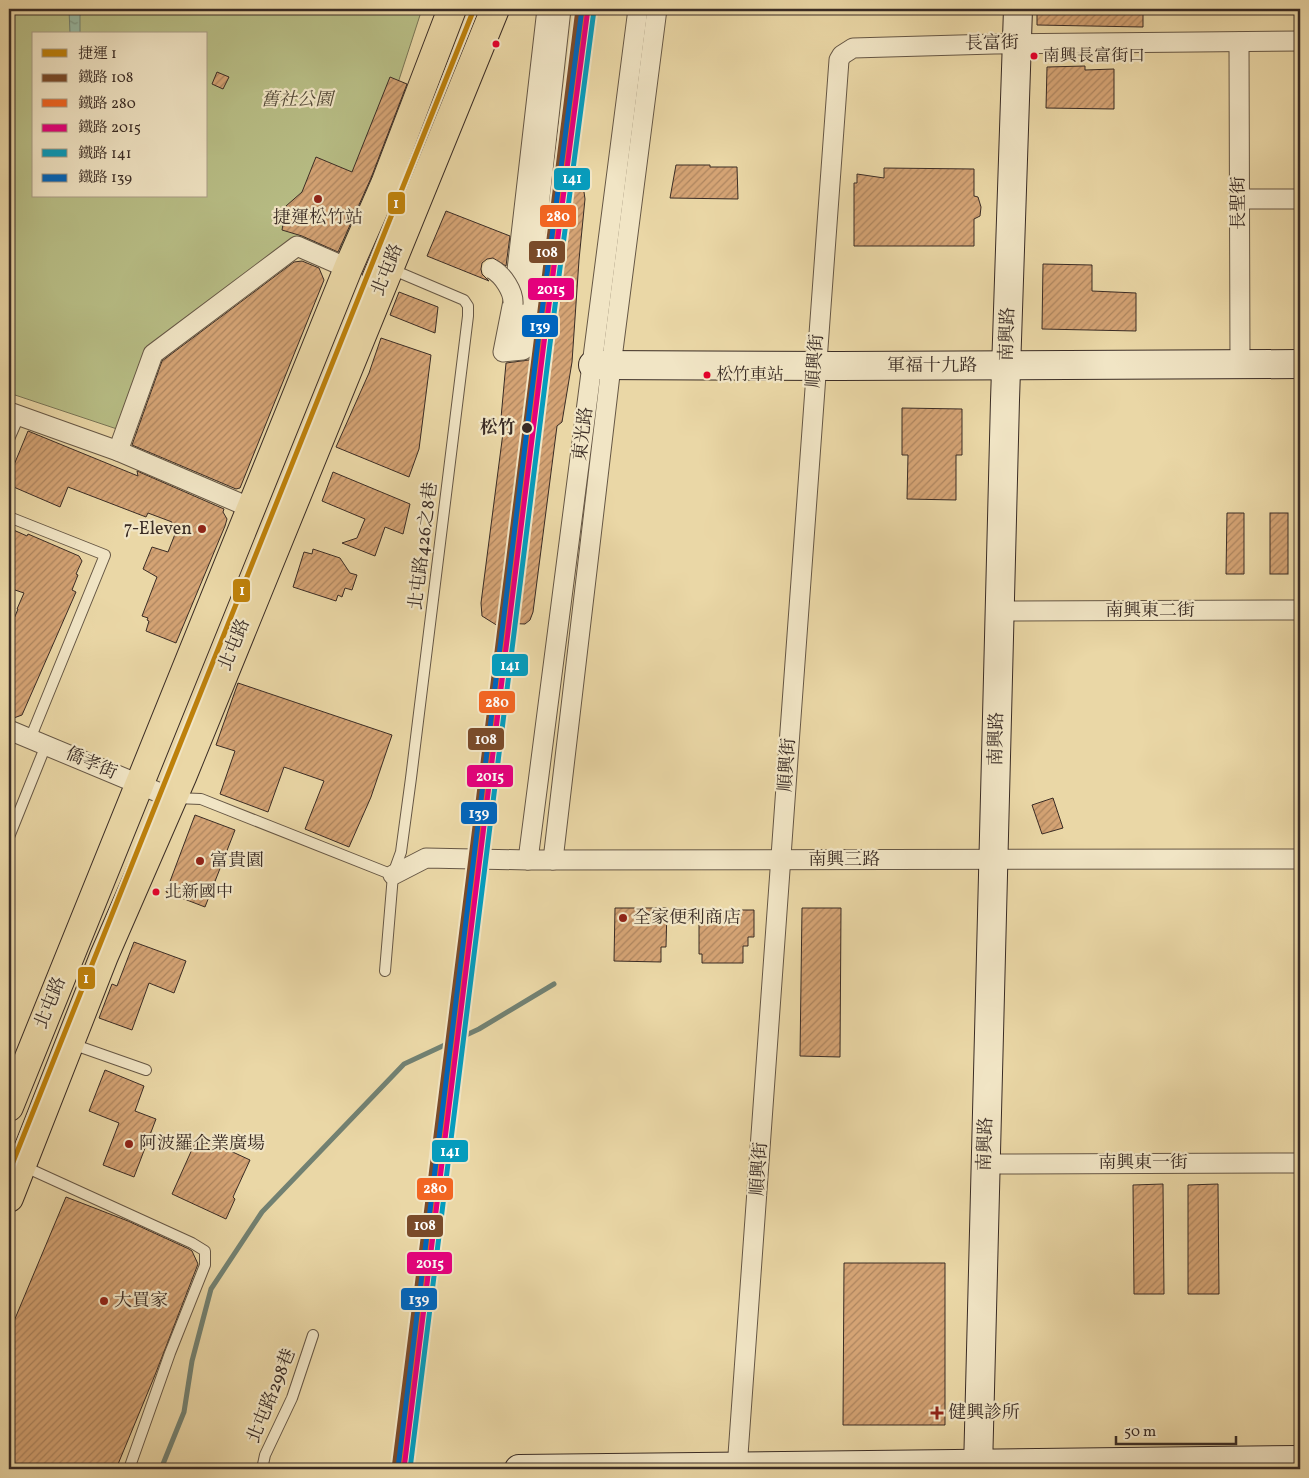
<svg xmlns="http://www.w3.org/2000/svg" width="1309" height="1478" font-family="Vollkorn,'Noto Serif TC',serif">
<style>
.park{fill:#b8be86;stroke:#797556;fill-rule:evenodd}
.water{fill:url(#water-ripples);stroke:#728172}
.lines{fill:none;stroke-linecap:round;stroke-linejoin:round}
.stream{stroke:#728172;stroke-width:5}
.building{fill:url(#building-hatch);stroke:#3a2c25}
.lane-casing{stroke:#665745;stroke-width:12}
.street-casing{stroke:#665745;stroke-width:21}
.secondary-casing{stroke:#3a2c25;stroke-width:30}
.primary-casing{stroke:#3a2c25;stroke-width:30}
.lane{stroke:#f1e5c5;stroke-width:10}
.street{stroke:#f1e5c5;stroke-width:19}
.secondary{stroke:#f1e5c5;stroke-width:28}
.primary{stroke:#ead7a6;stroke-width:28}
.street-bridge-casing{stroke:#665745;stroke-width:21;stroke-linecap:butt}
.street-bridge{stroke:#f1e5c5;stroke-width:19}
.rail-1-casing{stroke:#f1e5c5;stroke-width:9}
.rail-2-casing{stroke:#f1e5c5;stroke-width:9}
.rail-3-casing{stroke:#f1e5c5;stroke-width:9}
.rail-4-casing{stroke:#f1e5c5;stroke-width:9}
.rail-5-casing{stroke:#f1e5c5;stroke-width:9}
.rail-1{stroke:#7a4b2a;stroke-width:5}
.rail-2{stroke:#f26522;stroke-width:5}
.rail-3{stroke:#e5007d;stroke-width:5}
.rail-4{stroke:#069cbd;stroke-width:5}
.rail-5{stroke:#0065bd;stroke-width:5}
.metro-1-casing{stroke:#f1e5c5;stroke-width:9}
.metro-1{stroke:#be810b;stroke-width:5}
.bus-dot{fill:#e4002b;stroke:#f1e5c5;stroke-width:2}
.poi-dot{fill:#8f2418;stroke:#f1e5c5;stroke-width:2}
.stop-dot{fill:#3a2c25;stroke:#f1e5c5;stroke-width:2}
.labels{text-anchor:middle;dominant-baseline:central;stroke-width:4.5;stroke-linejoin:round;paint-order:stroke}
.bus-label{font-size:17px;fill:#3a2c25;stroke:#f1e5c5;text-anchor:start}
.street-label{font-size:18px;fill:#3a2c25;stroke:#f1e5c5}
.park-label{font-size:18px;font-style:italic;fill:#534938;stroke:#f1e5c5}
.poi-label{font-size:18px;fill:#3a2c25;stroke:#f1e5c5;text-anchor:start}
.stop-label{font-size:18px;font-weight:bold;fill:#3a2c25;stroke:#f1e5c5;text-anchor:end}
.line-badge{stroke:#f1e5c5;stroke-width:2}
.badge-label{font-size:14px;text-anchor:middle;font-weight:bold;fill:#fff}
</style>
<defs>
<pattern id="water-ripples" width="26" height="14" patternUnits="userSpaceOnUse" patternTransform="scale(1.25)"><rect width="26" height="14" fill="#98baa5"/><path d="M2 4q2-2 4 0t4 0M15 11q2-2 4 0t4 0" fill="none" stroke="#7d9786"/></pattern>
<pattern id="building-hatch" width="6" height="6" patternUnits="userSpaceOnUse" patternTransform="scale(1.25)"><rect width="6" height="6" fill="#d4a374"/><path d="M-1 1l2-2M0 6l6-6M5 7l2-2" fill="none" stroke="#ad855f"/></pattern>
</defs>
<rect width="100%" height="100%" fill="#ead7a6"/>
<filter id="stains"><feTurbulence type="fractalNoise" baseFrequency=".004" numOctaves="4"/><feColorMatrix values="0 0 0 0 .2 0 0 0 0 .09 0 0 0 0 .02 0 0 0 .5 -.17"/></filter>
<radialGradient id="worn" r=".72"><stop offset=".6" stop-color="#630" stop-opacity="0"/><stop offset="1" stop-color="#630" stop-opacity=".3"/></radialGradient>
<!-- park -->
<path class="park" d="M9,9h413l-78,240 -40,-7 -152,112 -32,76 -111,-37zM34,34h172v162h-172z"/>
<!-- water -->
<polygon class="water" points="69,9 82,9 80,16 80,34 70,34"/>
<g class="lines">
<!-- stream -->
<polyline class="stream" points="161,1469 184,1412 192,1361 211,1289 262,1212 404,1064 479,1029 554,984"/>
</g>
<!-- building -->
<g class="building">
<polygon points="1037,9 1143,9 1143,27 1037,25"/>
<polygon points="1085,66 1085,70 1114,69 1114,109 1046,108 1047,67"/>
<polygon points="217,72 229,77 223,89 212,84"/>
<polygon points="390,77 407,84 371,178 338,252 302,236 282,230 286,206 302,192 316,157 352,172"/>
<polygon points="436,95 442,98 369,277 362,275 399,190"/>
<polygon points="676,165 710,165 710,167 737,167 738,199 670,198"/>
<polygon points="884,168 974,169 974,196 978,197 981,207 980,216 974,219 974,246 854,246 854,183 857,183 857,174 884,178"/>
<polygon points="553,180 573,183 584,192 585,199 579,260 572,362 562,422 557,426 533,612 530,620 525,624 499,623 498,626 482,616 481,603 504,425 501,418 506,363 529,360 534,352"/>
<polygon points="446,211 510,236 506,266 493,258 487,259 482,263 481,269 482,274 489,281 427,256"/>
<polygon points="302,261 319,268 324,280 240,488 236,489 132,445 162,361 294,262"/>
<polygon points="1043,264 1092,265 1092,291 1136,293 1136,331 1042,329"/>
<polygon points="399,292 438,307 435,333 390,315"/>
<polygon points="381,338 431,355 419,449 409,477 336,447 369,373"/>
<polygon points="902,408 962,409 962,455 956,455 956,500 907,499 908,455 902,455"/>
<polygon points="28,431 138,476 137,471 224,509 223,512 227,519 225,526 176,643 146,631 149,621 147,620 148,618 142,616 157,577 143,569 152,547 168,552 177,529 171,526 172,522 148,513 146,517 68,487 60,507 9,485 9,477"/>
<polygon points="333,472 410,504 403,534 385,527 375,556 342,543 357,538 365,519 322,501"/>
<polygon points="1227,513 1244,513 1244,574 1226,574"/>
<rect x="1270" y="513" width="18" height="61"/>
<polygon points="9,528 27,536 28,534 79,556 82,561 76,574 78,575 72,590 76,592 22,715 11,719 9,719 9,636 13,627 11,626 18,609 17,609 24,593 9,588"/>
<polygon points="313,549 340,558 350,573 357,575 352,590 345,588 342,597 338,595 336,601 293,587 304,552 312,554"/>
<polygon points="238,683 392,735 371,797 349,847 305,829 324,781 284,767 268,812 220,794 235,751 216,745"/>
<polygon points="1053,798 1063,828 1042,834 1032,805"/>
<polygon points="195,815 235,830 205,907 166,892"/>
<polygon points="615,908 667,908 666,947 661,947 661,962 614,961"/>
<polygon points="802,908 841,908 840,1057 800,1056"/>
<polygon points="699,910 754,910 754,937 748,937 748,946 743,946 743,963 702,963 702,954 699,954"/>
<polygon points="134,942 186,961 174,993 149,983 132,1030 99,1018 112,984 117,986"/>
<polygon points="105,1070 144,1086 135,1111 156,1119 134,1177 103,1165 119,1123 89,1111"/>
<polygon points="198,1136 250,1160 233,1197 235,1199 226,1219 172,1194"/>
<polygon points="1163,1184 1164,1294 1134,1294 1133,1185"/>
<polygon points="1218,1184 1219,1294 1188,1294 1188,1185"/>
<polygon points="66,1197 128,1221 189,1249 192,1251 198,1264 155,1375 116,1469 9,1469 9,1333"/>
<polygon points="844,1263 945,1263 945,1425 843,1425"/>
</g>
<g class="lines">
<defs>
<g id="lane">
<polyline points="391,269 464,300 468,306 468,316 411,778 401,852 393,874"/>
<polyline points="9,439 19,416"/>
<polyline points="9,517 105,555 30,739"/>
<polyline points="175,798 201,799 393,875 385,971"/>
<polyline points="9,837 46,745"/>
<polyline points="72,1044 146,1070"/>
<polyline points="23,1166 192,1243 205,1251 205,1265 170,1353 129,1469"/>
<polyline points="262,1469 265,1455 292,1398 313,1335"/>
</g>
<g id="street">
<polyline points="547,9 514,296 503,352 523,350 561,9"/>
<polyline points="1239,42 1240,364"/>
<polyline points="1239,199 1300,199"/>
<polyline points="9,412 118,451 251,508"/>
<polyline points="118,451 153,354 297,246 336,263 349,266"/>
<polyline points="1001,611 1300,610"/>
<polyline points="9,730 172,798"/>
<polyline points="528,860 638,9"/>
<polyline points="553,860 611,366 657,9"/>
<polyline points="393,875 426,858 528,860 1300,859"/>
<polyline points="985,1164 1300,1163"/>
<path d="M737,1469c36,-469 65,-940 102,-1409l3,-5 11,-7 141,-4 306,-3"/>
</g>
<g id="secondary">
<polyline points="593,365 839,366 1300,364"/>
<polyline points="519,1469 1300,1460"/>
<polyline points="978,1469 1005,400 1018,9"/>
</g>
<g id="primary">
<polyline points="9,1107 349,266 385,184 452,9"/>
<polyline points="9,1198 104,956 182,777 495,9"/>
</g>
</defs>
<!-- lane casing -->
<use href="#lane" class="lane-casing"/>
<!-- street casing -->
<use href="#street" class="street-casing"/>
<!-- secondary casing -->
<use href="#secondary" class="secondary-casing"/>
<!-- primary casing -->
<use href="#primary" class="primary-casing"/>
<!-- lane -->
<use href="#lane" class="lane"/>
<!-- street -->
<use href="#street" class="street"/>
<!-- secondary -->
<use href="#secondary" class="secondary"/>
<!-- primary -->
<use href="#primary" class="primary"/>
<defs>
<path id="street-bridge" d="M492,269c11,6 22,23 21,35"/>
</defs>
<!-- street-bridge casing -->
<use href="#street-bridge" class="street-bridge-casing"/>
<!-- street-bridge -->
<use href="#street-bridge" class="street-bridge"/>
<defs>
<polyline id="rail-1" points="394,1469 578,9"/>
<polyline id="rail-2" points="400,1469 584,10"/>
<polyline id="rail-3" points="404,1469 544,343 588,9"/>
<polyline id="rail-4" points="410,1469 550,344 594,10"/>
<polyline id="rail-5" points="398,1468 538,342 582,9"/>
</defs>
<!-- rail-1 casing -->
<use href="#rail-1" class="rail-1-casing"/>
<!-- rail-2 casing -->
<use href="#rail-2" class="rail-2-casing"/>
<!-- rail-3 casing -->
<use href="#rail-3" class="rail-3-casing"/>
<!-- rail-4 casing -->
<use href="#rail-4" class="rail-4-casing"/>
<!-- rail-5 casing -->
<use href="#rail-5" class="rail-5-casing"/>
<!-- rail-1 -->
<use href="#rail-1" class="rail-1"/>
<!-- rail-2 -->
<use href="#rail-2" class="rail-2"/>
<!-- rail-3 -->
<use href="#rail-3" class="rail-3"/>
<!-- rail-4 -->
<use href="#rail-4" class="rail-4"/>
<!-- rail-5 -->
<use href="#rail-5" class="rail-5"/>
<defs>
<polyline id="metro-1" points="9,1172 474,9"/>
</defs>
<!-- metro-1 casing -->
<use href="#metro-1" class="metro-1-casing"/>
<!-- metro-1 -->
<use href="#metro-1" class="metro-1"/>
</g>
<!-- markers -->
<g class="bus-dot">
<circle cx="496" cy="44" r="4.5"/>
<circle cx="1034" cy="56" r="4.5"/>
<circle cx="707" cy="375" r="4.5"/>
<circle cx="156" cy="892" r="4.5"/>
</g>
<g class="poi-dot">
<circle cx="318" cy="199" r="5"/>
<circle cx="202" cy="529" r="5"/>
<circle cx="200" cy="861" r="5"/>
<circle cx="623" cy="918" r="5"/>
<circle cx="129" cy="1144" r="5"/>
<circle cx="104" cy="1301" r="5"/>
<path d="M934.5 1405.5h5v5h5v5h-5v5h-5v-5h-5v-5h5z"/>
</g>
<circle class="stop-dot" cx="527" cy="428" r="6"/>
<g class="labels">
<!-- bus labels -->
<g class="bus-label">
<text x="1043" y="56">南興長富街口</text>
<text x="716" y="375">松竹車站</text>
<text x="165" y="892">北新國中</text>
</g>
<!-- street labels -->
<g class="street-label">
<text transform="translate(992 44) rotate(-1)">長富街</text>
<text transform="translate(1239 203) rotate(-90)">長聖街</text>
<text transform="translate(388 270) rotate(-68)">北屯路</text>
<text transform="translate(1008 334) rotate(-88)">南興路</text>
<text transform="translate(816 361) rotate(-86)">順興街</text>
<text x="932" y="366">軍福十九路</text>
<text transform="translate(584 434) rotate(-83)">東光路</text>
<text transform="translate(424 546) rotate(-83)">北屯路426之8巷</text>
<text x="1150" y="611">南興東二街</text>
<text transform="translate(235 645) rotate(-68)">北屯路</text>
<text transform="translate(997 739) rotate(-89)">南興路</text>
<text transform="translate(91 764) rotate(23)">僑孝街</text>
<text transform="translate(788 765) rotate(-86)">順興街</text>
<text x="844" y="860">南興三路</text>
<text transform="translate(51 1003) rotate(-68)">北屯路</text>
<text transform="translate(986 1144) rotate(-88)">南興路</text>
<text x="1143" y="1163">南興東一街</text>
<text transform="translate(760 1169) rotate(-86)">順興街</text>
<text transform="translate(272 1396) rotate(-68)">北屯路298巷</text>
</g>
<!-- park labels -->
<g class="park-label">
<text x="297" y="100">舊社公園</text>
</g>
<!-- poi labels -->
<g class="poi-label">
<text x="318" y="218" text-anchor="middle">捷運松竹站</text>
<text x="192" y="529" text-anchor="end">7-Eleven</text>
<text x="210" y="861">富貴園</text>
<text x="633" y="918">全家便利商店</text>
<text x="139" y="1144">阿波羅企業廣場</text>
<text x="114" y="1301">大買家</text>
<text x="948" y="1413">健興診所</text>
</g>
<!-- stop labels -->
<g class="stop-label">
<text x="516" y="428">松竹</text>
</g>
</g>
<g class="line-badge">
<rect x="553" y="167" width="38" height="24" rx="5" fill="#069cbd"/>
<rect x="387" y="191" width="19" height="24" rx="5" fill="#be810b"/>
<rect x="539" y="204" width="38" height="24" rx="5" fill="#f26522"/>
<rect x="528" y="240" width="38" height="24" rx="5" fill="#7a4b2a"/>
<rect x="527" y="277" width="48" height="24" rx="5" fill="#e5007d"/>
<rect x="521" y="314" width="38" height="24" rx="5" fill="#0065bd"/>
<rect x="232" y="578" width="19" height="25" rx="5" fill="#be810b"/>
<rect x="491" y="653" width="38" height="24" rx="5" fill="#069cbd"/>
<rect x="478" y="690" width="38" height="24" rx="5" fill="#f26522"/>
<rect x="467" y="727" width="38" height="24" rx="5" fill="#7a4b2a"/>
<rect x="466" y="764" width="48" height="24" rx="5" fill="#e5007d"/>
<rect x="460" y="801" width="38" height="24" rx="5" fill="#0065bd"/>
<rect x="77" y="966" width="19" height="24" rx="5" fill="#be810b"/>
<rect x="431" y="1139" width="38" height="24" rx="5" fill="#069cbd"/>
<rect x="416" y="1177" width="38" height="24" rx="5" fill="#f26522"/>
<rect x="406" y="1214" width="38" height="24" rx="5" fill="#7a4b2a"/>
<rect x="406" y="1251" width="47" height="24" rx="5" fill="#e5007d"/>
<rect x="400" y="1287" width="38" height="24" rx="5" fill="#0065bd"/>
</g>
<g class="badge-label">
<text x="572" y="183">141</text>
<text x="396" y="208">1</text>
<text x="558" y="221">280</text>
<text x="547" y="257">108</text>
<text x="551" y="294">2015</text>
<text x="540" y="331">139</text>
<text x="242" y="595">1</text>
<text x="510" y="670">141</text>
<text x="497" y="707">280</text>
<text x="486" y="744">108</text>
<text x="490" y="781">2015</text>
<text x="479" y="818">139</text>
<text x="86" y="983">1</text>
<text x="450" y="1156">141</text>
<text x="435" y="1193">280</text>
<text x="425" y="1230">108</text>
<text x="430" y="1268">2015</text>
<text x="419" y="1304">139</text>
</g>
<!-- margin -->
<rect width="1309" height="1478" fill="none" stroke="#ead7a6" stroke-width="30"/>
<rect x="10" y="10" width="1289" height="1458" fill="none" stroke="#3a2c25" stroke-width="2.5"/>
<rect x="15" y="15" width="1279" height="1448" fill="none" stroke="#3a2c25"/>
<!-- legend -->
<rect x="32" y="32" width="175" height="165" fill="#f1e5c5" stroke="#a89b85"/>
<rect x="42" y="49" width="25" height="8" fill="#be810b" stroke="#a89b85"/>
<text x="78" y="58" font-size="15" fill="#3a2c25">捷運 1</text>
<rect x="42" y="74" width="25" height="8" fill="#7a4b2a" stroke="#a89b85"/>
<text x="78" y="82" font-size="15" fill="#3a2c25">鐵路 108</text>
<rect x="42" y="99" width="25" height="8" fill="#f26522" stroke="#a89b85"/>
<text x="78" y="108" font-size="15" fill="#3a2c25">鐵路 280</text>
<rect x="42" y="124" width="25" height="8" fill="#e5007d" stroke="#a89b85"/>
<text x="78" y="132" font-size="15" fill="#3a2c25">鐵路 2015</text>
<rect x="42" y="149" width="25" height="8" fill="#069cbd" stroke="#a89b85"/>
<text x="78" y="158" font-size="15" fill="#3a2c25">鐵路 141</text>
<rect x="42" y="174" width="25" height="8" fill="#0065bd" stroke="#a89b85"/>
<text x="78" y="182" font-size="15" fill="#3a2c25">鐵路 139</text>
<!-- scale -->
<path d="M1116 1436v8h120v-8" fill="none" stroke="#3a2c25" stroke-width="2.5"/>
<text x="1124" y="1436" font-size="15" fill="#3a2c25" stroke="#f1e5c5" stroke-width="4" paint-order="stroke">50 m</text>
<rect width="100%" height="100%" filter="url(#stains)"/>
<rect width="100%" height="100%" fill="url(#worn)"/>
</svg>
